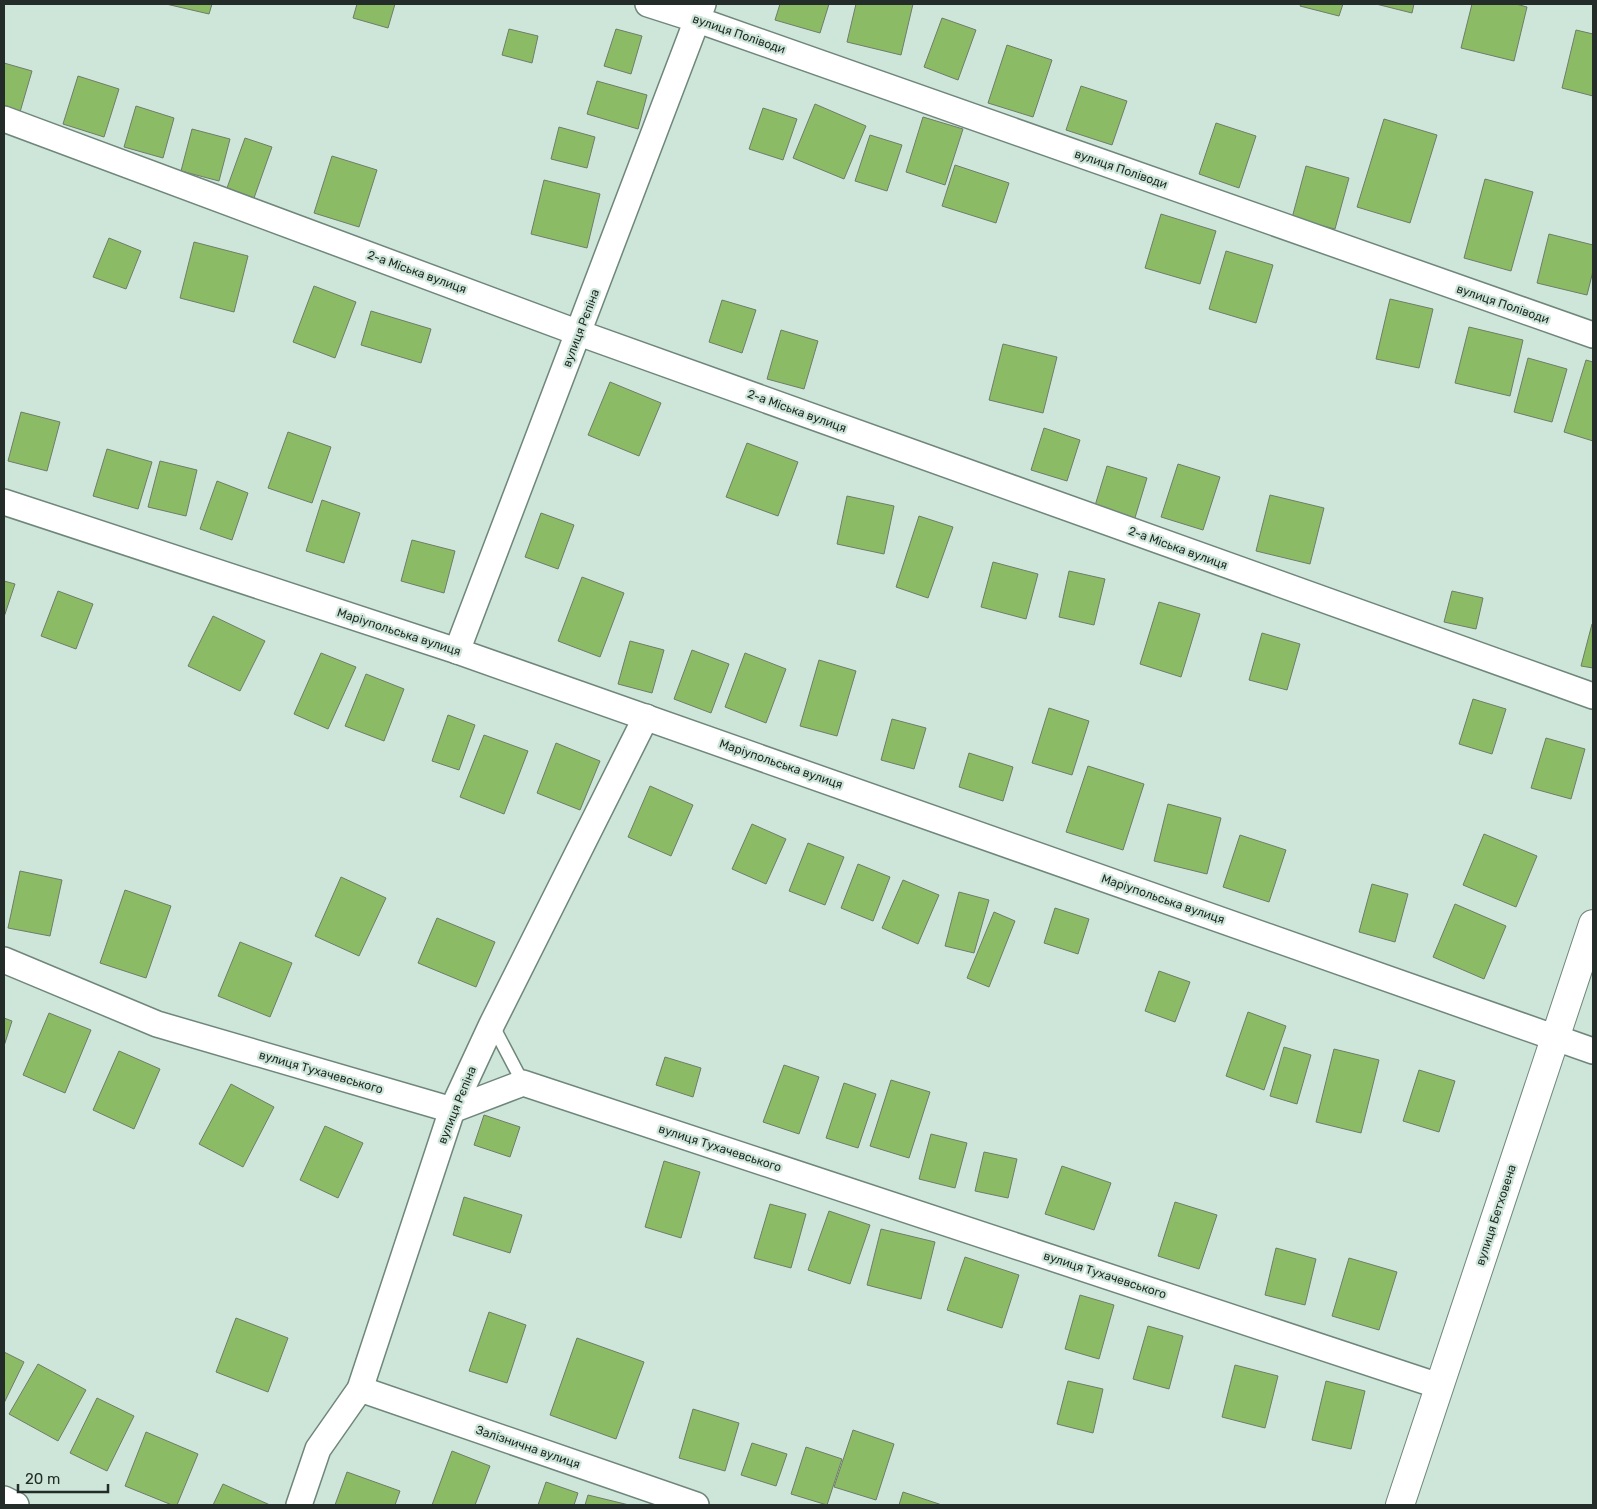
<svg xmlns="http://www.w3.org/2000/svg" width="1597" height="1509" font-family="Rubik,sans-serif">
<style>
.building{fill:#8bbc65;stroke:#707c69}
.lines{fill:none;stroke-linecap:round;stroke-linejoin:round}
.lane-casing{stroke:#6f867b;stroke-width:15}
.street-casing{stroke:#6f867b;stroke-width:28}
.secondary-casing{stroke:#6f867b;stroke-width:30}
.lane{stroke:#fff;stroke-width:12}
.street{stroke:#fff;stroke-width:25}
.secondary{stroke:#fff;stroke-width:28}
.labels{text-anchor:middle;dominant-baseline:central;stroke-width:4.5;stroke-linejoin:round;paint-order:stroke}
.street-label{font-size:12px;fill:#232c28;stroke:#cde6d9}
</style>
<rect width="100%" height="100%" fill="#cde6d9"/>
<!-- building -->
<g class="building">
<polygon points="166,4 212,4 209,14"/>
<polygon points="357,4 395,4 388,28 353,18"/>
<polygon points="780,4 829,4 820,33 775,20"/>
<polygon points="856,4 913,4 901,55 847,42"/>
<polygon points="1301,4 1343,4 1339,16 1300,6"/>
<polygon points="1376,4 1414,4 1412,13"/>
<polygon points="1472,4 1516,4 1527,7 1514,61 1461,48"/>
<polygon points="942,18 976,30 958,80 924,67"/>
<polygon points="509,29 538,36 532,63 502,55"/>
<polygon points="616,29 642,36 631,74 604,66"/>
<polygon points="1576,30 1593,34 1593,96 1562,88"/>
<polygon points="1007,45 1052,60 1033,117 988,103"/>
<polygon points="4,63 32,71 20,112 4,107"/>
<polygon points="78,76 119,89 104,137 63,124"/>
<polygon points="597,81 647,95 638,129 587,114"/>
<polygon points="1081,86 1127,101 1112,145 1066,130"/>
<polygon points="815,104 866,126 844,179 793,158"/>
<polygon points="136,106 174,118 163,158 124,147"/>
<polygon points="763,108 797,119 783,160 749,149"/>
<polygon points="923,117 963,129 945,185 906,172"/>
<polygon points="1384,119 1437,135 1410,223 1357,207"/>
<polygon points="1216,123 1256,136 1239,188 1199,174"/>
<polygon points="559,127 595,137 587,168 551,159"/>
<polygon points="192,129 230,139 219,181 181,171"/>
<polygon points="870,135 902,145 887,191 855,181"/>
<polygon points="245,138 272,147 254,198 227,188"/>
<polygon points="332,156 377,170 359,227 314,213"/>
<polygon points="955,165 1009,183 996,223 942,206"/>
<polygon points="1306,166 1349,178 1335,229 1292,218"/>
<polygon points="1485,179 1533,192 1511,271 1464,258"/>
<polygon points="544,180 600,194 587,248 531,234"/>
<polygon points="1161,214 1216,231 1200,284 1145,268"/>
<polygon points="1549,234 1593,245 1593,271 1587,295 1537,283"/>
<polygon points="109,238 141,251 126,289 93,277"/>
<polygon points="194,242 248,256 234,312 180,298"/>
<polygon points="1226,251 1273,265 1256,323 1209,309"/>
<polygon points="314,286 356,302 335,358 293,342"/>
<polygon points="1390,299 1433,309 1419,368 1376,359"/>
<polygon points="722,300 756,310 742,353 709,342"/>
<polygon points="371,311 431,329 421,363 361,345"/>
<polygon points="1469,327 1523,340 1510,396 1455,383"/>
<polygon points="781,330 818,341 804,389 767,379"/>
<polygon points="1003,344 1057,357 1043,413 989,400"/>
<polygon points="1528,358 1567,369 1552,422 1514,412"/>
<polygon points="1586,360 1593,362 1593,441 1564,432"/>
<polygon points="610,382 661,403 639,456 588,435"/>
<polygon points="21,412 60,422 47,471 8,461"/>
<polygon points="1044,428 1080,440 1067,481 1031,470"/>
<polygon points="288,432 331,447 312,503 268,488"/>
<polygon points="747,443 798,462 778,516 726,497"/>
<polygon points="107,449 152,462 138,509 93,496"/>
<polygon points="160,461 197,470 186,516 148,507"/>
<polygon points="1178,464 1220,477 1203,530 1161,517"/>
<polygon points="1107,466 1147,478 1134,521 1094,509"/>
<polygon points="217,481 248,493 232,540 200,529"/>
<polygon points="1270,495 1324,508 1310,564 1256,551"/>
<polygon points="847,496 894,506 884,554 837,544"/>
<polygon points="322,500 360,513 344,563 306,551"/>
<polygon points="541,513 574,525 558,569 525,557"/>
<polygon points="919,516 953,527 928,598 896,587"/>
<polygon points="412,540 455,551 444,593 401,581"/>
<polygon points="993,562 1038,574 1026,619 981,607"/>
<polygon points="1069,571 1105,579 1094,625 1059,617"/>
<polygon points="582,577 624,593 600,657 558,641"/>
<polygon points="4,581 15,584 4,617"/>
<polygon points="58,591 93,604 76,649 41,636"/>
<polygon points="1452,591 1483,598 1476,629 1444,622"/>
<polygon points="1159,602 1200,614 1181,677 1140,664"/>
<polygon points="213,616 265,641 240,691 188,666"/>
<polygon points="1592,624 1593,624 1593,668 1581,666"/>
<polygon points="1262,633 1300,644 1287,690 1249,680"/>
<polygon points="630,641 664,650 652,693 618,684"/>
<polygon points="692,650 729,664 711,713 674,699"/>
<polygon points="321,653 356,667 328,729 294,714"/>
<polygon points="745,653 786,669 766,723 725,707"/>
<polygon points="819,660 856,671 837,736 800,726"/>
<polygon points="366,674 404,689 384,741 345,726"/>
<polygon points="1473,699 1506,709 1492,754 1459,744"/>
<polygon points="1049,708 1089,721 1072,775 1032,763"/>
<polygon points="448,715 475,725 459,770 432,761"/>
<polygon points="892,719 926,728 914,769 881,760"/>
<polygon points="484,735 528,751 504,814 460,797"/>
<polygon points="1546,738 1585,749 1571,799 1531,788"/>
<polygon points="556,743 600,761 580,810 537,793"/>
<polygon points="969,753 1013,767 1003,801 959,787"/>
<polygon points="1088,766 1144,784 1123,850 1066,832"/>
<polygon points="650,786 693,805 671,856 628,837"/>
<polygon points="1168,804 1221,818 1207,874 1154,861"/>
<polygon points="752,824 786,839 766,884 732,869"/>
<polygon points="1484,834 1537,856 1516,907 1463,885"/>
<polygon points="1240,835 1286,850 1269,902 1223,887"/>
<polygon points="808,843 844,857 825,905 789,891"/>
<polygon points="858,864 890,877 873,921 841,908"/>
<polygon points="20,871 62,880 50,936 8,928"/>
<polygon points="341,877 386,898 359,956 315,936"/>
<polygon points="903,880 939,895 918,944 882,928"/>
<polygon points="1372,884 1408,894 1395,942 1359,932"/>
<polygon points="125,890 171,906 146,978 100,963"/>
<polygon points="959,892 989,900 974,953 945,946"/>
<polygon points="1455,904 1506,926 1484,979 1433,957"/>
<polygon points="1055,908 1089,919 1078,954 1044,943"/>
<polygon points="994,912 1015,921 989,987 967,978"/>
<polygon points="437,918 495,942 476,987 418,963"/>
<polygon points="240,942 292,963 270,1017 218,996"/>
<polygon points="1159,971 1190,982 1175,1022 1145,1011"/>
<polygon points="1248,1012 1286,1026 1264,1090 1226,1076"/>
<polygon points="49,1013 91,1030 65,1093 23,1075"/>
<polygon points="4,1018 12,1021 4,1046"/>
<polygon points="1284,1047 1311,1055 1297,1104 1270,1096"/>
<polygon points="1334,1049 1379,1060 1361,1133 1316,1122"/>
<polygon points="119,1051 160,1069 134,1129 93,1110"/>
<polygon points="665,1057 701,1068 693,1097 656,1085"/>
<polygon points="784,1065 819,1077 799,1134 763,1122"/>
<polygon points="1419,1070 1455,1081 1439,1132 1403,1121"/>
<polygon points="891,1080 930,1092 909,1158 870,1146"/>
<polygon points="844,1083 876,1094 858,1148 826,1138"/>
<polygon points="231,1084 274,1107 243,1167 199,1144"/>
<polygon points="484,1115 520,1127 510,1157 474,1145"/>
<polygon points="325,1126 363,1143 338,1198 300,1180"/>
<polygon points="931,1134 967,1143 955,1188 919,1179"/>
<polygon points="984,1152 1017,1159 1008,1198 975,1191"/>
<polygon points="664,1161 700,1172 681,1238 645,1227"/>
<polygon points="1062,1166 1111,1183 1094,1230 1045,1214"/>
<polygon points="464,1197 522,1215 510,1253 453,1235"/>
<polygon points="1175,1202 1217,1215 1199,1269 1158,1256"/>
<polygon points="770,1204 806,1214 791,1268 754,1258"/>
<polygon points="829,1211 870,1225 850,1284 808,1270"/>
<polygon points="881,1229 935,1242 921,1299 867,1285"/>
<polygon points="1276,1248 1316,1259 1305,1305 1265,1295"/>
<polygon points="965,1257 1019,1275 1002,1328 947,1310"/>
<polygon points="1349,1258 1397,1272 1379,1330 1332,1316"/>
<polygon points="1080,1295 1114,1305 1099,1359 1065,1349"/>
<polygon points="489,1312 526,1325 507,1383 469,1371"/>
<polygon points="236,1318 288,1338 268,1392 216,1372"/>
<polygon points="1148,1326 1183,1336 1169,1389 1133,1379"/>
<polygon points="577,1338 644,1362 616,1439 550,1415"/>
<polygon points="4,1352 24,1362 4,1403"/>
<polygon points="38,1364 86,1390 58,1441 9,1414"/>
<polygon points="1235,1365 1278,1376 1265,1428 1222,1417"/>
<polygon points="1068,1381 1103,1389 1093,1433 1057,1424"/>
<polygon points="1326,1381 1365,1391 1351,1449 1312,1440"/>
<polygon points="97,1398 134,1416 107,1471 70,1453"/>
<polygon points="693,1409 739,1423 725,1471 679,1458"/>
<polygon points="853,1430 894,1444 876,1500 834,1487"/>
<polygon points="146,1432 198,1454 177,1505 172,1505 125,1486"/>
<polygon points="752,1443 787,1454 776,1486 741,1475"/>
<polygon points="806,1447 842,1459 827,1505 791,1494"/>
<polygon points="452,1451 490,1466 475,1505 432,1505"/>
<polygon points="347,1472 400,1491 395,1505 335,1505"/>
<polygon points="546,1482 578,1493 574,1505 538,1505"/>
<polygon points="223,1484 270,1505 213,1505"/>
<polygon points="903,1492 942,1505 899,1505"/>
<polygon points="588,1495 629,1505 585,1505"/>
</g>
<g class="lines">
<defs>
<polyline id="lane" points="492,1024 523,1083"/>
<g id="street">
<polyline points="648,4 698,20 1593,335"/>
<polyline points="4,119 579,333 1593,696"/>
<polyline points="4,502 457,651 1593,1051"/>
<polyline points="457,651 703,4"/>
<polyline points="4,960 157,1024 452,1110 523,1083 1439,1386"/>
<polyline points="360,1389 696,1505"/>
<polyline points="4,1499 16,1505"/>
<polyline points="299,1505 318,1449 360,1389 452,1110 492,1024 646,717"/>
</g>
<polyline id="secondary" points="1400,1505 1593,924"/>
</defs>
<!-- lane casing -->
<use href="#lane" class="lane-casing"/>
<!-- street casing -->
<use href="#street" class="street-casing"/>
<!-- secondary casing -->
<use href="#secondary" class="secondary-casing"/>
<!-- lane -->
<use href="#lane" class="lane"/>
<!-- street -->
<use href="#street" class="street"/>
<!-- secondary -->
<use href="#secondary" class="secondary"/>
</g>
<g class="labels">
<!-- street labels -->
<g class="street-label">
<text transform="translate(739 34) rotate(19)">вулиця Поліводи</text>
<text transform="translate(1121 169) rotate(19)">вулиця Поліводи</text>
<text transform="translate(417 272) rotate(20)">2-а Міська вулиця</text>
<text transform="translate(1503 304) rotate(19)">вулиця Поліводи</text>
<text transform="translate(581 328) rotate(-69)">вулиця Рєпіна</text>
<text transform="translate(797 411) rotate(20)">2-а Міська вулиця</text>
<text transform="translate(1178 548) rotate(20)">2-а Міська вулиця</text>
<text transform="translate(399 632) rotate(18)">Маріупольська вулиця</text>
<text transform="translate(781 764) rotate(19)">Маріупольська вулиця</text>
<text transform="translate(1163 899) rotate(19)">Маріупольська вулиця</text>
<text transform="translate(321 1072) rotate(16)">вулиця Тухачевського</text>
<text transform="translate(457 1105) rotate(-68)">вулиця Рєпіна</text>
<text transform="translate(720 1148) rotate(18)">вулиця Тухачевського</text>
<text transform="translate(1496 1215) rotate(-72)">вулиця Бетховена</text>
<text transform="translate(1105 1275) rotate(18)">вулиця Тухачевського</text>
<text transform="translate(528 1447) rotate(19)">Залізнична вулиця</text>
</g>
</g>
<!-- border -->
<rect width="1597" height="1509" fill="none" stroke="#232c28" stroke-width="10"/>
<!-- scale -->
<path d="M18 1484v8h90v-8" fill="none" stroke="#232c28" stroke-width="2.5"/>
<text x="25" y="1484" font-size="15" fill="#232c28" stroke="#cde6d9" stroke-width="4" paint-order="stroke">20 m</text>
</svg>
